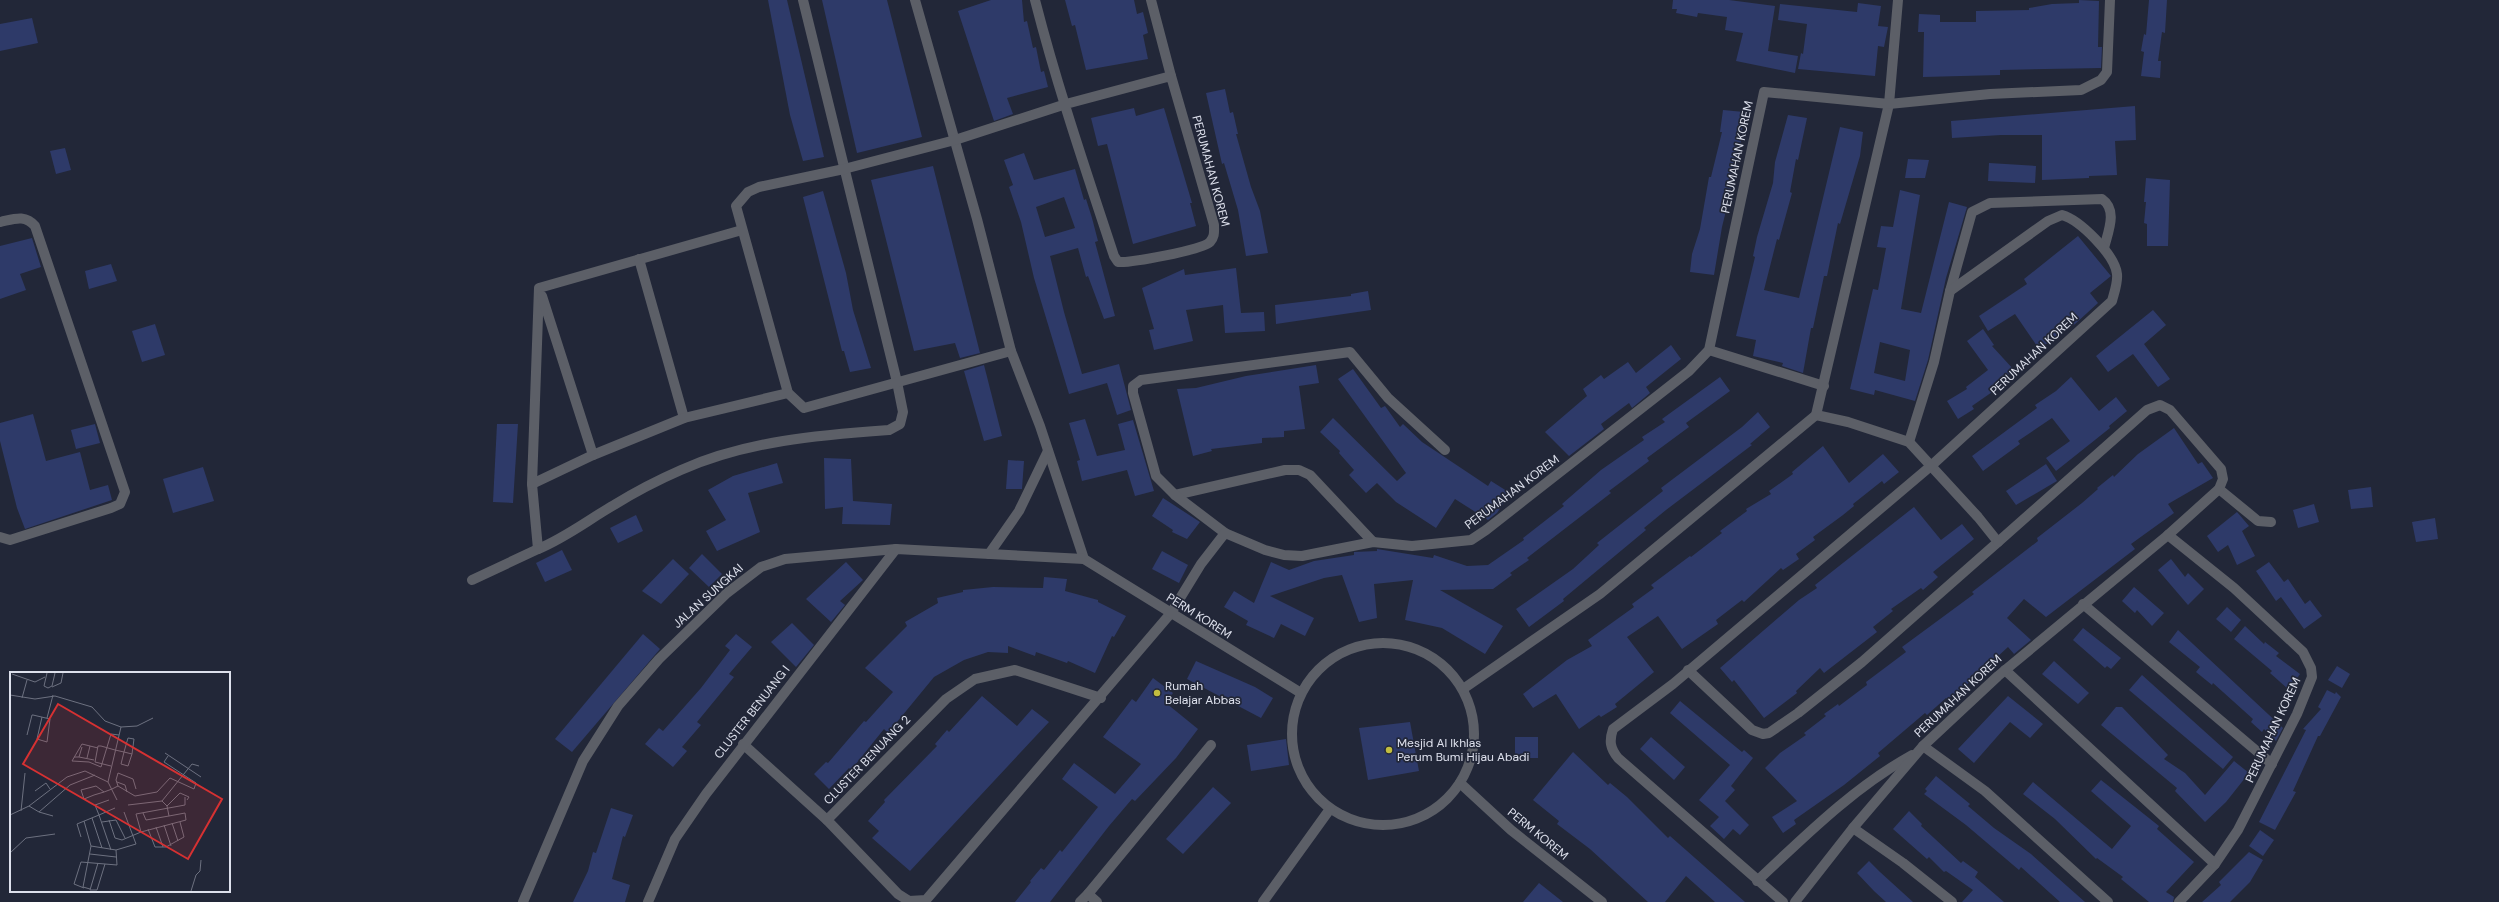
<svg xmlns="http://www.w3.org/2000/svg" width="2499" height="902" font-family="'DM Sans',sans-serif">
<style>
.building{fill:#2e3a69;fill-rule:evenodd}
.lines{fill:none;stroke-linecap:round;stroke-linejoin:round}
.minor{stroke:#5c5f67;stroke-width:10}
.poi-dot{fill:#c2bd3f;stroke:#222738;stroke-width:1.5}
.labels{text-anchor:middle;dominant-baseline:central;stroke-width:3.5;stroke-linejoin:round;paint-order:stroke}
.street-label{font-size:12px;fill:#dde0ec;stroke:#222738}
.poi-label{font-size:12px;fill:#dde0ec;stroke:#222738;text-anchor:start}
.inset-road{fill:none;stroke:#6d7180;stroke-width:1}
.view{fill:#d63132;fill-opacity:0.15;stroke:#d63132;stroke-width:2}
.inset-edge{fill:none;stroke:#dde0ec;stroke-width:2}
</style>
<rect width="100%" height="100%" fill="#222738"/>
<!-- building -->
<g class="building">
<polygon points="768,0 787,0 824,157 803,161 790,115"/>
<polygon points="822,0 887,0 922,137 857,153"/>
<polygon points="991,0 1022,0 1024,22 1027,21 1033,48 1036,47 1041,72 1044,71 1048,87 1007,98 1013,114 994,121 958,11"/>
<polygon points="1065,0 1134,0 1137,14 1143,12 1148,33 1143,35 1148,59 1086,70 1075,25 1072,26"/>
<polygon points="1673,0 1729,0 1775,6 1768,51 1798,56 1795,73 1736,61 1743,33 1725,30 1727,17 1698,13 1697,17 1676,13 1677,9 1672,9"/>
<polygon points="2079,0 2099,1 2098,47 2102,47 2101,68 2000,70 2000,75 1923,77 1924,32 1918,32 1919,14 1940,15 1940,22 1976,22 1976,11 2029,10 2029,8 2052,4 2079,3"/>
<polygon points="2149,0 2167,0 2165,33 2162,32 2158,61 2161,61 2160,78 2141,76 2144,52 2141,51 2144,34 2146,35"/>
<polygon points="1858,3 1881,6 1878,26 1888,27 1884,47 1878,46 1875,76 1798,69 1801,53 1803,54 1807,24 1778,20 1780,4 1857,12"/>
<polygon points="32,18 38,43 0,51 0,24"/>
<polygon points="1225,89 1230,113 1233,112 1238,134 1236,134 1251,187 1260,211 1268,253 1246,256 1238,210 1224,163 1222,164 1206,93"/>
<polygon points="2135,106 2136,140 2115,141 2117,175 2089,176 2089,178 2042,180 2042,135 2001,135 1952,138 1951,121"/>
<polygon points="1134,108 1136,116 1164,108 1192,203 1190,203 1196,226 1133,244 1107,144 1098,146 1091,118"/>
<polygon points="1723,110 1744,112 1739,158 1722,227 1714,275 1690,272 1692,254 1700,229 1709,177 1711,177 1722,132 1720,132"/>
<polygon points="1788,115 1807,118 1798,160 1796,159 1790,192 1792,193 1779,240 1777,239 1764,290 1799,298 1840,127 1863,132 1860,156 1840,224 1838,223 1827,276 1824,276 1813,328 1811,328 1803,373 1782,366 1783,363 1753,356 1756,340 1736,336 1755,257 1753,256 1757,237 1773,183 1775,162"/>
<polygon points="65,148 71,170 56,174 50,151"/>
<path d="M1024,153l10,27 41,-11 9,31 2,-1 6,19 6,23 -3,1 20,74 -11,3 -16,-43 -2,1 -8,-29 -28,8 14,56 18,62 37,-10 12,46 -14,5 -10,-32 -38,11 -35,-116 -13,-56 -12,-35 4,-2 -9,-25zM1064,197l11,31 -30,9 -9,-30z"/>
<polygon points="1908,159 1929,160 1925,178 1905,178"/>
<polygon points="1989,163 2036,166 2035,183 1988,181"/>
<polygon points="933,166 980,353 960,358 955,343 914,351 871,180"/>
<polygon points="2146,178 2170,180 2168,246 2147,246 2147,224 2144,223 2146,202 2144,202"/>
<path d="M1900,190l20,5 -19,114 20,4 28,-111 18,5 -21,71 -18,82 -13,41 -40,-11 -1,5 -24,-6 23,-100 5,1 8,-42 -9,-1 4,-21 12,1zM1880,342l30,8 -5,31 -31,-8z"/>
<polygon points="823,191 846,273 853,310 871,368 850,372 844,351 842,351 803,197"/>
<polygon points="2078,236 2111,276 2090,293 2098,303 2075,324 2039,349 2015,314 1988,331 1979,316 2027,284 2024,279"/>
<polygon points="32,238 41,267 20,274 26,290 0,299 0,246"/>
<polygon points="111,264 117,281 89,289 85,271"/>
<polygon points="1236,268 1241,313 1264,312 1265,331 1225,333 1223,305 1186,310 1193,341 1154,350 1149,330 1154,329 1142,288 1184,269 1185,275"/>
<polygon points="1368,291 1371,310 1276,324 1275,305 1351,296 1351,294"/>
<polygon points="2153,310 2166,325 2144,344 2170,379 2158,387 2133,354 2108,372 2096,356"/>
<polygon points="155,324 165,355 142,362 132,331"/>
<polygon points="1983,329 1994,345 1992,346 2014,370 1993,388 1995,390 1972,406 1974,409 1958,419 1947,401 1967,389 1966,387 1988,370 1967,341"/>
<polygon points="1671,345 1681,359 1646,387 1650,393 1632,408 1629,403 1601,424 1604,429 1569,456 1545,432 1587,396 1583,389 1601,375 1604,379 1628,362 1636,373"/>
<polygon points="984,365 1002,436 984,441 964,371"/>
<polygon points="1316,365 1319,383 1299,386 1305,429 1284,431 1284,437 1262,438 1262,443 1211,449 1212,451 1193,456 1177,389 1196,388 1246,376"/>
<polygon points="1353,369 1381,408 1385,406 1400,427 1403,424 1422,442 1488,486 1491,481 1510,493 1497,513 1488,520 1455,499 1436,528 1396,502 1377,483 1366,493 1349,475 1354,470 1339,453 1340,451 1320,432 1333,418 1397,481 1406,473 1338,379"/>
<polygon points="1720,377 1730,391 1686,423 1689,427 1647,458 1649,461 1609,491 1611,493 1527,558 1529,560 1510,573 1512,575 1493,589 1440,590 1503,626 1485,654 1442,628 1405,620 1413,580 1374,584 1377,618 1359,622 1342,575 1324,578 1270,596 1314,618 1305,636 1281,624 1274,638 1246,625 1248,621 1224,607 1234,591 1254,603 1271,562 1289,570 1314,561 1354,555 1354,552 1377,551 1377,549 1433,558 1434,555 1467,566 1488,565 1524,540 1523,538 1564,506 1562,504 1601,470 1644,440 1642,437 1665,422 1662,419"/>
<polygon points="2071,377 2099,411 2116,397 2127,411 2109,426 2110,428 2056,471 2046,458 2070,441 2052,418 2018,441 2020,444 1983,471 1972,456 2037,408 2035,405 2056,391"/>
<polygon points="1758,412 1770,427 1750,444 1752,445 1666,510 1644,528 1646,530 1563,599 1564,601 1529,627 1516,609 1573,569 1599,545 1597,543 1663,491 1661,488 1742,427"/>
<polygon points="33,414 46,461 80,452 90,490 108,485 112,500 25,529 17,508 0,441 0,423"/>
<polygon points="1085,419 1097,456 1125,450 1118,424 1133,420 1154,491 1135,496 1127,470 1082,481 1077,461 1080,460 1069,423"/>
<polygon points="95,424 100,443 76,449 71,430"/>
<polygon points="497,424 518,424 513,503 493,502"/>
<polygon points="2174,428 2198,464 2202,462 2213,478 2168,504 2174,513 2131,544 2135,549 2046,617 2024,599 2007,618 2031,640 2014,654 2008,647 1961,690 1947,699 1946,698 1927,715 1925,713 1878,753 1880,756 1844,785 1794,820 1796,824 1783,833 1772,817 1797,801 1765,768 1780,753 1806,735 1804,733 1826,716 1824,714 1838,704 1839,706 1867,685 1866,682 1906,652 1902,647 1974,594 1972,592 2038,541 2037,538 2082,503 2098,489 2097,488 2113,475 2114,477 2138,454"/>
<polygon points="1823,446 1849,483 1883,454 1899,472 1884,484 1882,481 1853,504 1854,506 1843,515 1813,537 1815,540 1796,554 1799,559 1783,570 1781,568 1744,602 1742,600 1716,620 1718,624 1682,649 1658,616 1627,637 1654,672 1615,704 1617,707 1601,717 1599,715 1579,729 1556,694 1533,708 1523,694 1567,660 1592,646 1588,640 1634,607 1632,604 1654,588 1651,585 1690,556 1691,557 1722,533 1720,531 1747,511 1746,509 1771,494 1769,491 1793,474 1792,472"/>
<polygon points="824,458 851,459 853,501 892,504 890,525 842,524 843,507 825,509"/>
<polygon points="1008,460 1024,461 1022,489 1006,489"/>
<polygon points="777,463 783,483 748,493 760,532 717,551 706,531 726,520 708,490 733,476"/>
<polygon points="2046,464 2057,481 2016,505 2006,491"/>
<polygon points="203,467 214,501 173,513 163,479"/>
<polygon points="2371,487 2373,507 2351,509 2348,490"/>
<polygon points="1163,498 1200,522 1187,539 1172,532 1173,530 1152,516"/>
<polygon points="2314,504 2319,522 2298,528 2293,510"/>
<polygon points="1914,507 1941,540 1962,524 1974,539 1933,572 1938,577 1923,590 1921,588 1891,609 1893,611 1873,627 1877,632 1824,673 1820,668 1796,691 1797,693 1764,718 1734,680 1732,682 1720,668 1799,600 1817,588 1815,585"/>
<polygon points="2237,512 2249,526 2242,531 2255,556 2237,565 2228,545 2218,552 2207,536"/>
<polygon points="636,515 643,531 618,543 610,528"/>
<polygon points="2435,518 2438,539 2416,542 2412,522"/>
<polygon points="562,550 572,570 545,582 536,563"/>
<polygon points="1162,551 1188,565 1179,583 1152,569"/>
<polygon points="702,554 722,574 709,587 689,568"/>
<polygon points="673,559 689,574 661,604 642,591"/>
<polygon points="2171,559 2185,577 2188,573 2204,589 2188,605 2158,570"/>
<polygon points="846,562 863,580 840,601 845,605 831,622 806,599"/>
<polygon points="2269,562 2284,582 2288,579 2305,604 2310,600 2322,616 2304,629 2281,597 2276,601 2256,571"/>
<polygon points="1044,577 1067,579 1065,591 1098,600 1098,602 1126,616 1114,637 1112,636 1095,673 1068,661 1067,663 1036,652 1035,656 1008,646 1008,653 988,652 964,660 934,677 888,733 884,729 851,770 849,768 829,789 814,774 826,762 828,763 864,721 866,722 893,692 865,668 907,626 905,622 938,603 937,598 963,592 963,590 993,587 1043,588"/>
<polygon points="2134,587 2164,613 2152,626 2137,610 2135,613 2122,601"/>
<polygon points="2227,607 2241,620 2231,632 2216,619"/>
<polygon points="792,623 814,645 796,667 771,642"/>
<polygon points="2245,626 2264,644 2265,642 2279,653 2276,656 2300,674 2289,690 2270,673 2272,671 2234,639"/>
<polygon points="2083,628 2121,658 2111,669 2107,666 2105,668 2073,640"/>
<polygon points="2178,630 2283,728 2276,741 2264,729 2262,732 2251,722 2253,719 2213,683 2212,685 2196,672 2200,667 2169,642"/>
<polygon points="643,634 660,649 572,752 555,739"/>
<polygon points="736,634 752,647 729,674 734,677 697,722 701,725 682,747 687,751 673,767 645,744 659,728 663,731 701,688 730,650 725,646"/>
<polygon points="1196,661 1255,687 1273,698 1261,718 1187,679"/>
<polygon points="2054,661 2089,693 2078,704 2042,674"/>
<polygon points="2337,666 2350,674 2342,688 2328,680"/>
<polygon points="2142,675 2233,757 2223,769 2129,690"/>
<polygon points="1153,678 1173,693 1166,703 1198,729 1176,758 1135,801 1132,799 1109,826 1050,902 1015,902 1031,882 1030,881 1041,868 1044,870 1060,850 1062,852 1098,807 1062,779 1074,763 1115,794 1141,764 1103,737 1132,699 1136,702"/>
<polygon points="2327,690 2335,694 2336,692 2341,697 2320,736 2318,736 2293,791 2296,792 2275,830 2259,822 2306,730 2303,729 2321,709 2318,707"/>
<polygon points="982,696 1017,726 1032,709 1049,722 910,871 872,838 879,831 868,821 885,802 884,800 937,746 935,744 947,730 949,732"/>
<polygon points="2008,696 2043,724 2030,738 2010,722 1974,763 1958,749"/>
<polygon points="1680,701 1742,752 1744,750 1753,758 1731,786 1735,790 1725,801 1749,825 1740,835 1733,829 1724,839 1710,826 1719,817 1699,800 1730,765 1670,713"/>
<polygon points="2116,707 2122,707 2168,755 2164,759 2185,773 2205,795 2234,761 2249,773 2226,802 2205,822 2175,791 2177,788 2101,725"/>
<polygon points="1410,722 1419,771 1368,780 1359,728"/>
<rect x="1515" y="737" width="23" height="21"/>
<polygon points="1651,737 1685,767 1674,780 1640,749"/>
<polygon points="1286,739 1289,765 1251,771 1247,745"/>
<polygon points="1573,752 1608,785 1610,783 1627,797 1668,838 1670,836 1745,902 1715,902 1686,876 1665,902 1648,902 1590,849 1557,824 1559,821 1533,800"/>
<polygon points="1936,776 1970,804 1968,806 1994,828 2031,854 2085,902 2060,902 2021,867 2019,870 1966,825 1924,794 1927,791 1925,789"/>
<polygon points="2101,780 2159,826 2157,829 2194,862 2166,892 2174,897 2173,902 2149,902 2121,879 2123,877 2097,858 2096,859 2055,819 2023,794 2033,782 2112,849 2131,826 2091,791"/>
<polygon points="1213,787 1231,803 1183,854 1166,839"/>
<polygon points="611,808 633,815 625,837 623,836 612,879 630,885 625,902 573,902 588,871 593,852 596,853"/>
<polygon points="1909,811 1922,824 1921,826 1961,863 1963,861 1978,872 1975,877 2004,902 1962,902 1973,890 1946,871 1944,872 1929,857 1927,859 1893,829"/>
<polygon points="2260,830 2274,840 2263,856 2249,846"/>
<polygon points="2249,852 2263,860 2250,882 2230,902 2202,902 2221,885 2219,882"/>
<polygon points="1869,861 1880,872 1913,902 1886,902 1874,891 1857,873"/>
<polygon points="1539,883 1563,902 1523,902"/>
</g>
<g class="lines">
<!-- minor -->
<g class="minor">
<polyline points="915,0 977,219 1011,351 1040,426 1084,559"/>
<polyline points="1151,0 1171,76"/>
<path d="M0,222c14,-3 25,-8 35,4l90,266 -5,12 -9,4 -101,32 -10,-3"/>
<path d="M742,230l-203,58 -7,196 6,65c27,-11 50,-29 76,-44 21,-13 44,-25 67,-35 65,-29 138,-35 208,-40l11,-6 3,-12 -6,-30 -94,-382"/>
<polyline points="639,259 684,418"/>
<polyline points="1709,350 1824,386"/>
<path d="M1011,351l-207,57 -16,-15 -52,-187 12,-14 11,-5 85,-18 111,-29 111,-36 105,-28 43,149c0,7 1,11 -4,17 -8,8 -79,21 -92,20l-4,-6c-28,-85 -57,-170 -79,-256"/>
<path d="M1909,442l25,-80 16,-71 22,-79 18,-9 112,-4c16,11 6,33 2,49"/>
<polyline points="593,455 684,418 788,393"/>
<polyline points="532,484 593,455 542,296"/>
<polyline points="2219,489 2258,521 2271,522"/>
<polyline points="1175,495 1285,470 1299,470 1310,475 1373,542"/>
<polyline points="1225,533 1175,495 1156,476 1133,393 1133,386 1141,380 1350,352 1388,398 1445,450"/>
<polyline points="2168,535 2234,588 2303,652 2311,668 2312,677 2297,714 2238,830 2215,864 2179,902"/>
<polyline points="989,554 1019,511 1048,451"/>
<polyline points="472,580 538,549"/>
<polyline points="2083,604 2272,764"/>
<circle cx="1383" cy="734" r="91"/>
<polyline points="1688,670 1752,730 1763,734 1769,733 1798,713 1862,662 1998,542 1978,517 1909,442 1848,422 1816,415"/>
<polyline points="2005,670 2215,864"/>
<polyline points="1463,689 1600,594 1816,415 1889,104 1898,0"/>
<polyline points="1101,698 1015,670 975,679 946,699 827,820 898,894 909,901 926,900 1171,613 1201,564 1225,533 1265,550 1284,555 1302,556 1373,542 1412,546 1471,540 1486,530 1689,371 1709,350 1764,92 1889,104 1990,94 2081,90 2101,80 2107,72 2110,0"/>
<polyline points="743,744 827,820"/>
<polyline points="1923,746 1985,791 2108,902"/>
<polyline points="1460,783 1511,830 1602,902"/>
<polyline points="1853,828 1903,863 1952,902"/>
<path d="M1757,881c49,-46 96,-93 155,-126"/>
<polyline points="523,902 583,761 618,706 659,659 727,593 761,567 785,559 896,549 1084,559 1301,693"/>
<polyline points="648,902 675,839 706,794 896,549"/>
<polyline points="1080,902 1088,894"/>
<polyline points="1097,902 1088,894 1211,745"/>
<polyline points="1263,902 1330,809"/>
<path d="M1783,902l-165,-144c-8,-10 -9,-17 -5,-29l60,-45 259,-219 180,-164c2,-8 6,-18 5,-27 -2,-19 -37,-54 -55,-59l-14,6 -98,70"/>
<polyline points="1795,902 1853,828 1923,746 1998,676 2168,535 2219,489 2223,479 2221,469 2170,410 2160,405 2147,410 1998,542"/>
</g>
</g>
<!-- markers -->
<g class="poi-dot">
<circle cx="1157" cy="693" r="4"/>
<circle cx="1389" cy="750" r="4"/>
</g>
<g class="labels">
<!-- street labels -->
<g class="street-label">
<text transform="translate(1737 157) rotate(-78)">PERUMAHAN KOREM</text>
<text transform="translate(1211 171) rotate(75)">PERUMAHAN KOREM</text>
<text transform="translate(2034 354) rotate(-43)">PERUMAHAN KOREM</text>
<text transform="translate(1512 492) rotate(-37)">PERUMAHAN KOREM</text>
<text transform="translate(708 596) rotate(-42)">JALAN SUNGKAI</text>
<text transform="translate(1199 616) rotate(32)">PERM KOREM</text>
<text transform="translate(1958 696) rotate(-43)">PERUMAHAN KOREM</text>
<text transform="translate(752 712) rotate(-52)">CLUSTER BENUANG I</text>
<text transform="translate(2273 730) rotate(-65)">PERUMAHAN KOREM</text>
<text transform="translate(867 760) rotate(-46)">CLUSTER BENUANG 2</text>
<text transform="translate(1538 834) rotate(39)">PERM KOREM</text>
</g>
<!-- poi labels -->
<g class="poi-label">
<text x="1165" y="686">Rumah<tspan x="1165" dy="14">Belajar Abbas</tspan></text>
<text x="1397" y="743">Mesjid Al Ikhlas<tspan x="1397" dy="14">Perum Bumi Hijau Abadi</tspan></text>
</g>
</g>
<!-- overview -->
<g transform="translate(10 672)">
<rect width="220" height="220" fill="#222738"/>
<path class="inset-road" d="M37,1l-3,13 4,2 4,-2 3,-13M2,2l23,8 10,-5M42,15l9,-4 2,-10M0,23l25,4 20,-3 37,11 13,14 16,6 16,-1 16,-8M12,26l5,-18M37,46l6,-23M17,63l5,-20h1l17,4 -3,23 -10,-3 5,-22M88,76l-16,-4 -10,17 17,1 12,5 10,-33 8,1M155,81l36,24M64,85h5l3,-10M69,85l15,3M77,86l3,-12M101,94l-16,-4 3,-16h3l14,4 9,2 8,2 -4,12 -7,-2 3,-12 4,-14 6,1 -2,15M98,110l13,-55M107,110l8,3 2,7M108,114l-2,-6 2,-7 15,6 3,10M25,119l11,-8 4,6M94,120l-8,-6 -15,4 3,9 10,-4 10,-3 8,-3 6,-3 17,10 22,-4 13,-14 24,11 2,-6 -32,-21 4,-6M99,128l-14,5 4,10 16,-7M118,133l34,-4 30,-37 7,2M19,134l10,6 31,-27 25,-10M157,134l13,-13 9,4 -2,3M11,139l4,-38M29,140l14,4M133,141l3,7 23,-4 -2,-10 -5,-5M0,143l19,-9 38,-29 18,-6 23,11 9,18M82,146l10,30M99,148l6,18 7,2 19,-8 -5,-18 49,-9v-8M74,149l7,25 -8,41 7,2M92,150l14,-2 9,18M162,151l6,18M154,153l7,21M146,155l7,20M138,157l7,18h11l18,-10 -4,-15M131,160l45,-12 -1,-7 -16,3M71,165l-4,-13 22,-9 12,35M81,174l25,4M0,181l16,-15 29,-4M80,182l26,3M88,191l-8,27h7l8,-26M74,216l-10,-4 7,-22 36,3 -1,-15 20,-6 -12,-32M181,219l5,-16 4,-4 1,-11"/>
<path class="view" d="M48,32l164,95 -34,60 -165,-95z"/>
<rect width="220" height="220" class="inset-edge"/>
</g>
</svg>
